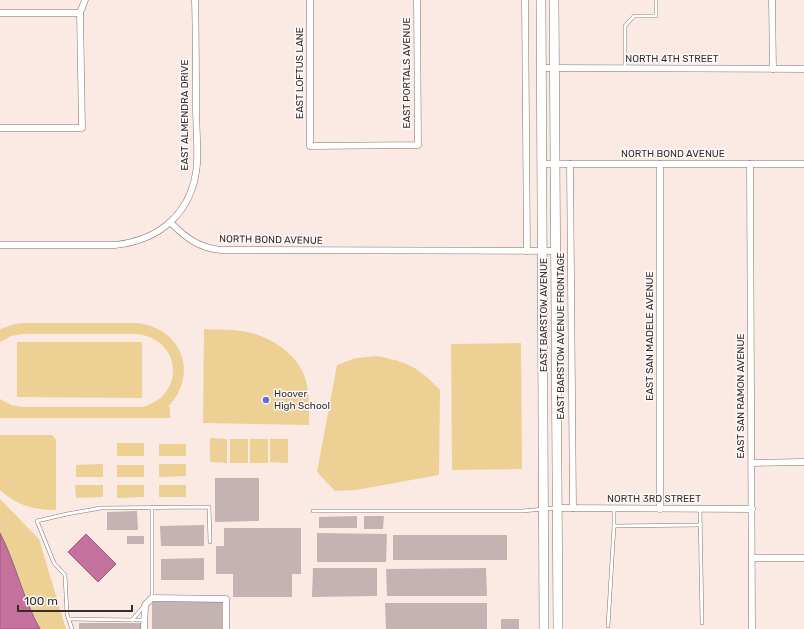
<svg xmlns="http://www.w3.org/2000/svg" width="804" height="629" font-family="Rubik,sans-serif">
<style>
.green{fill:#edd094}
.water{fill:#c4729d;stroke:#995d7b}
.building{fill:#c5b3b4}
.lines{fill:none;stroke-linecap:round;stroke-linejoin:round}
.lane-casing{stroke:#82736f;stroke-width:4}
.street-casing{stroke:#82736f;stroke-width:7}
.secondary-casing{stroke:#82736f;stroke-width:10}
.lane{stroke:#fff;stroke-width:3}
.street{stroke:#fff;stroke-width:6}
.secondary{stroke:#fff;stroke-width:9}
.poi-dot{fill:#606de5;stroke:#fefaf9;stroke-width:1.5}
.labels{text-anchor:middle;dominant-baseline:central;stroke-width:3;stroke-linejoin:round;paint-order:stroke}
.street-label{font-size:10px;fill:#342d2c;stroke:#fefaf9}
.poi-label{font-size:10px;fill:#342d2c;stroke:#fefaf9;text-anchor:start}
</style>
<rect width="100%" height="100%" fill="#fbeae4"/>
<!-- green -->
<g class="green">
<path d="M23,323h114c46,5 62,52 31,84h2v11h-170v-19l11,6 12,2h120c43,-12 39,-68 -6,-73h-114l-12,2 -11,6v-13l15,-5z"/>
<path d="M204,329c12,1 25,0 37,2 25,3 54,20 63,44 6,15 5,34 5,50l-106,-2z"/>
<polygon points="17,342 142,342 142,398 17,397"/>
<polygon points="521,343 522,469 452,470 451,344"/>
<path d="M377,356c31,6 41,11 63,34l-1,85 -83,15 -21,1 -18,-19 20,-107 19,-7z"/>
<path d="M0,435h52l4,5v70c-22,0 -40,-5 -56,-20z"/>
<polygon points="210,438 227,439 227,463 210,462"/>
<rect x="230" y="439" width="18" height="24"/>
<rect x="250" y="439" width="18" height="24"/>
<polygon points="270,439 288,439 288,463 270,462"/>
<rect x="117" y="443" width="27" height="13"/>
<rect x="159" y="444" width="27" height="12"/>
<polygon points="103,464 103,477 76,477 76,465"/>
<polygon points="159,464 186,464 186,476 159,477"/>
<rect x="117" y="465" width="27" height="12"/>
<polygon points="75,485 103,485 103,497 76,498"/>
<polygon points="117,485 144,485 144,497 117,498"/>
<rect x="159" y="485" width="27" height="12"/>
<polygon points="0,499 39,539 66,629 0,629"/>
</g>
<!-- water -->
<g class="water">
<path d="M0,533c16,31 23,66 40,96h-40z"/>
<polygon points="86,534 116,564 98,582 68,552"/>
</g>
<!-- building -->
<g class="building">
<polygon points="215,478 259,478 259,521 215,522"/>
<polygon points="137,511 138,530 107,530 107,512"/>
<polygon points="357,516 357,528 319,528 319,517"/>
<polygon points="364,516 384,516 383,529 364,529"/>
<polygon points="204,525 204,546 161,546 160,526"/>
<polygon points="224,528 301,528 301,574 292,574 292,597 233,597 233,574 216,574 216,546 224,546"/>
<polygon points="317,533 387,534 386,562 317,562"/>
<rect x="393" y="535" width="114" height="25"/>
<rect x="127" y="536" width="17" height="8"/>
<polygon points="204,558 204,580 161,580 161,559"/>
<polygon points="313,568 377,568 377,596 312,597"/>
<polygon points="486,568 487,596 387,596 386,569"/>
<rect x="152" y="601" width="70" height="28"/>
<polygon points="385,603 487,603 487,629 386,629"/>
<rect x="501" y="619" width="18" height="10"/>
<rect x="79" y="623" width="63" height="6"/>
</g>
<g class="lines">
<defs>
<g id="lane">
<polyline points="625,69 625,26 634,16 656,16 656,0"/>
<polyline points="614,509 614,526 700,525"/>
<polyline points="700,509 702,623"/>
<polyline points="313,511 522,511 555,508"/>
<polyline points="152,598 152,508"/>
<polyline points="69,619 132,620 144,606"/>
<polyline points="132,620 144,620"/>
<polyline points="608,626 614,526"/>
<polyline points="72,629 67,614 65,575 54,563 37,521 67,514 101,508 209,507 210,542"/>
</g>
<g id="street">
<polyline points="310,0 310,146 418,145 417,0"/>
<polyline points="525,0 527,251"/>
<polyline points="772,0 773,69"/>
<polyline points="0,13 80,13"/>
<polyline points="541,68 804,69"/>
<polyline points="0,128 82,128 80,13 85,0"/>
<polyline points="542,164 804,164"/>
<polyline points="570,164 573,508"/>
<polyline points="660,164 660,509"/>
<polyline points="750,164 752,629"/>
<path d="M171,223c15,15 28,25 50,27l334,1"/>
<path d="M0,245h115c46,-5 78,-33 82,-81 1,-19 -1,-39 -1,-58 0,-35 0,-71 -1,-106"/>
<polyline points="752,463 804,462"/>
<polyline points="557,508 752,509"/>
<polyline points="752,558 804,558"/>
<polyline points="144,629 145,605 152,598 226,599 226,629"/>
</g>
<g id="secondary">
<polyline points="541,0 544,629"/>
<polyline points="554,0 558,629"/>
</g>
</defs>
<!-- lane casing -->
<use href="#lane" class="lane-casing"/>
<!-- street casing -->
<use href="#street" class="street-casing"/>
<!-- secondary casing -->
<use href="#secondary" class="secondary-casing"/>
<!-- lane -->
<use href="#lane" class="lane"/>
<!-- street -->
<use href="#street" class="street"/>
<!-- secondary -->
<use href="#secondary" class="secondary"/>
</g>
<!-- markers -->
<circle class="poi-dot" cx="266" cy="400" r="4"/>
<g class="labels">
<!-- street labels -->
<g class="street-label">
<text x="672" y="59">NORTH 4TH STREET</text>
<text transform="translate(300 73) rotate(-90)">EAST LOFTUS LANE</text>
<text transform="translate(407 73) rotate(-90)">EAST PORTALS AVENUE</text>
<text transform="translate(185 115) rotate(-90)">EAST ALMENDRA DRIVE</text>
<text x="673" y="154">NORTH BOND AVENUE</text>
<text transform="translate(271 240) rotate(1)">NORTH BOND AVENUE</text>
<text transform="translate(544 315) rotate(-90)">EAST BARSTOW AVENUE</text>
<text transform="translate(561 336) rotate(-90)">EAST BARSTOW AVENUE FRONTAGE</text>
<text transform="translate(650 336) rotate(-90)">EAST SAN MADELE AVENUE</text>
<text transform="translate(741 396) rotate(-90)">EAST SAN RAMON AVENUE</text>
<text x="654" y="499">NORTH 3RD STREET</text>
</g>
<!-- poi labels -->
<g class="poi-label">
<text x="274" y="394">Hoover<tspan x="274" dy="12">High School</tspan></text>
</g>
</g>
<!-- scale -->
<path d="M18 605v6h114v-6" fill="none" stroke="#342d2c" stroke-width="2"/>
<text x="24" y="605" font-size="12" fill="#342d2c" stroke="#fefaf9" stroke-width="3" paint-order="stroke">100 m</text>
</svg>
